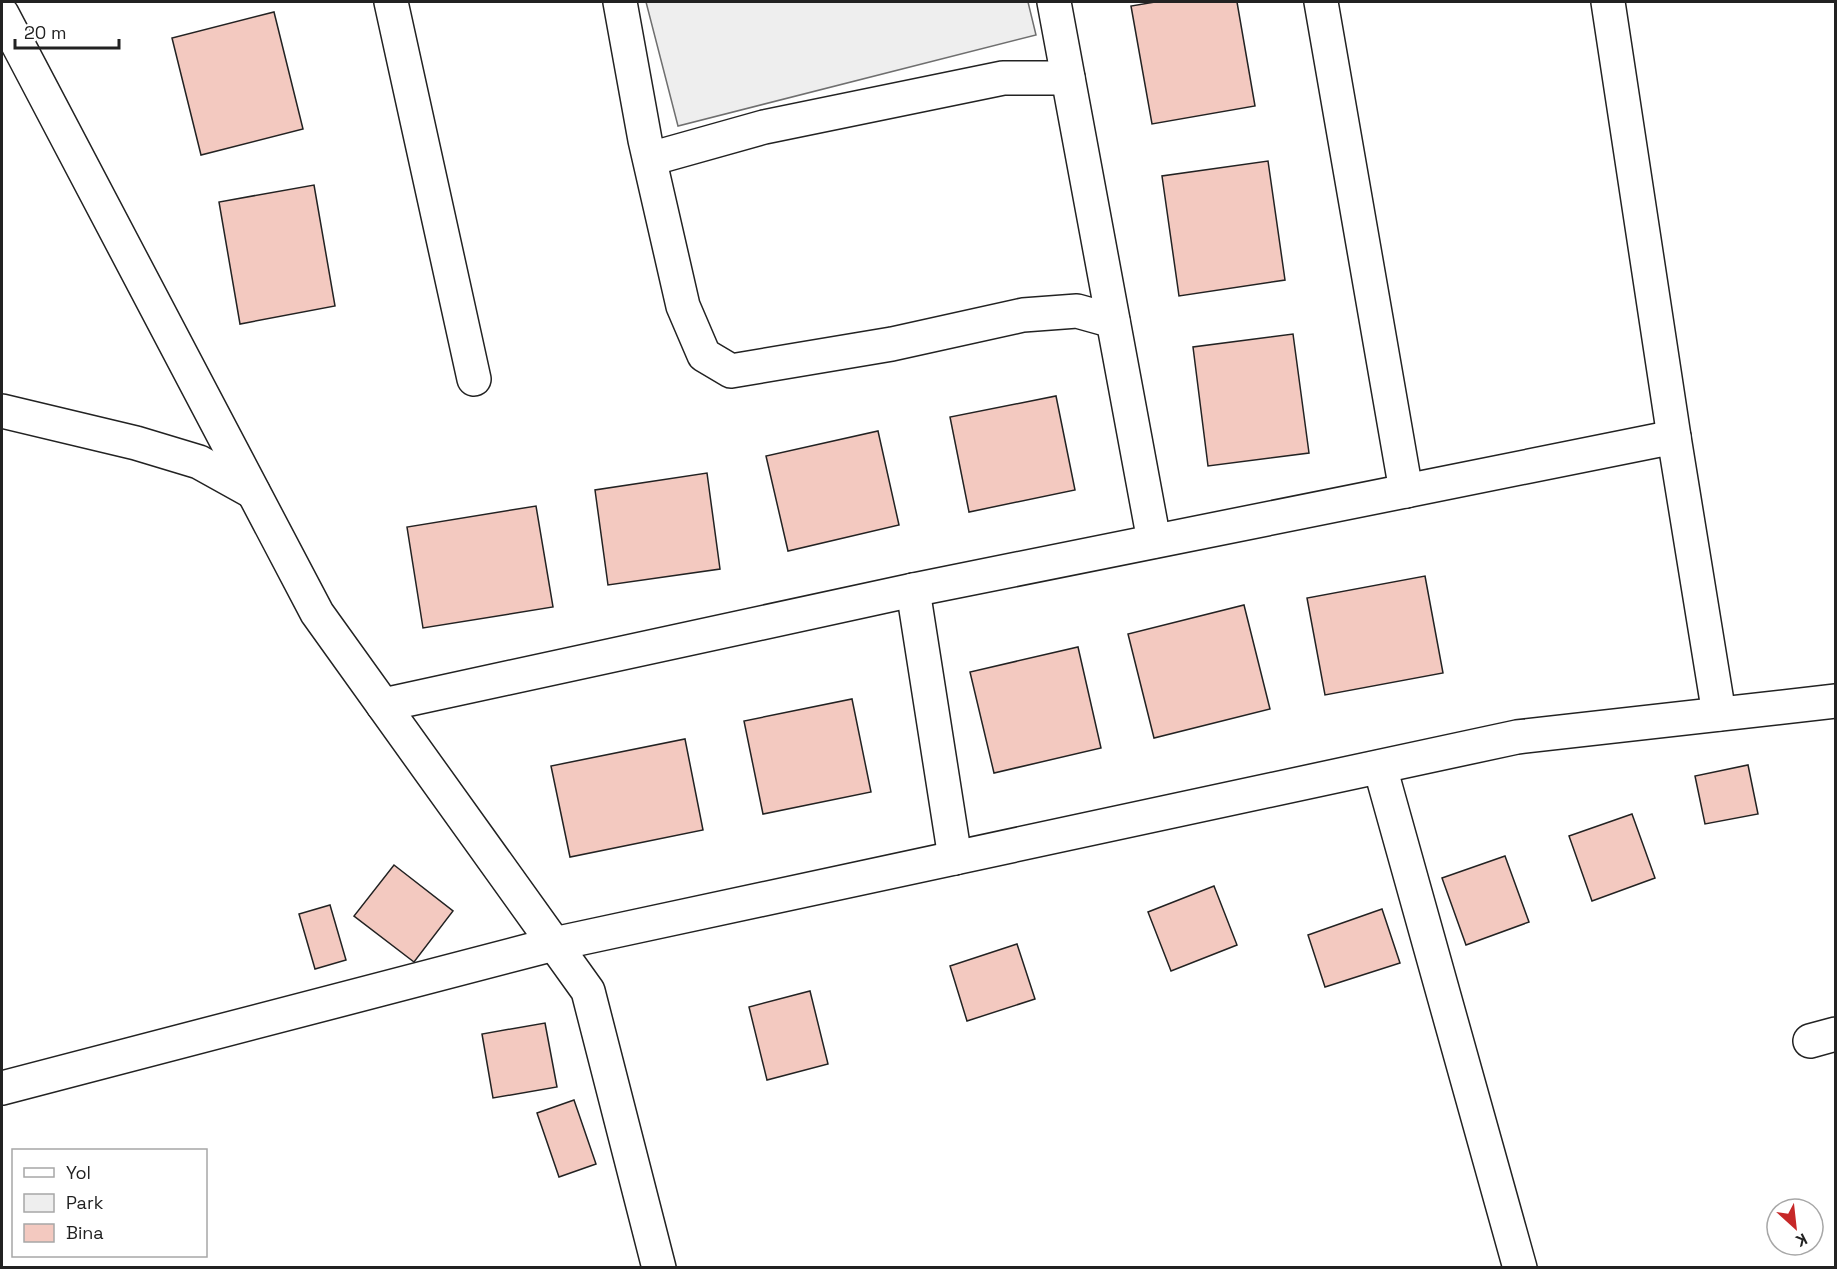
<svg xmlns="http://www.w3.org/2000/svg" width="1837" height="1269" font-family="'Space Grotesk',sans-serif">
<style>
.green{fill:#eee;stroke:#6f6f6f;stroke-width:1.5}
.building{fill:#f3c9c0;stroke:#222;stroke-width:1.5}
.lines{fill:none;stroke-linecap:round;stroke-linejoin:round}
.minor-casing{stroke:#222;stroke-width:36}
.minor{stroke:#fff;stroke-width:33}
</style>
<rect width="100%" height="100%" fill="#fff"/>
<!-- green -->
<polygon class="green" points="646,2 1028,2 1036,35 678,126"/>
<!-- building -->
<g class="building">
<polygon points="1155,2 1237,2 1255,106 1152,124 1131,6"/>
<polygon points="274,12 303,129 201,155 172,38"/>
<polygon points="1268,161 1285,280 1179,296 1162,176"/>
<polygon points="314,185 335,306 240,324 219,202"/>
<polygon points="1293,334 1309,453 1208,466 1193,347"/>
<polygon points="1056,396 1075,490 969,512 950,417"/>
<polygon points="878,431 899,525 788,551 766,456"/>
<polygon points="707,473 720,569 608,585 595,490"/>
<polygon points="536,506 553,607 423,628 407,527"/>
<polygon points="1425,576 1443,673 1325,695 1307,598"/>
<polygon points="1244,605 1270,709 1154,738 1128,634"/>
<polygon points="1078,647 1101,748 994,773 970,672"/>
<polygon points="852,699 871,792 763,814 744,721"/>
<polygon points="685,739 703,830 570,857 551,766"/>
<polygon points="1748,765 1758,814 1705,824 1695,776"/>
<polygon points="1632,814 1655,878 1592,901 1569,836"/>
<polygon points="1505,856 1529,922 1466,945 1442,878"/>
<polygon points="394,865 453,911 414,962 354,916"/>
<polygon points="1214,886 1237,945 1171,971 1148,912"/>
<polygon points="330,905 346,960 315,969 299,914"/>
<polygon points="1382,909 1400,963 1325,987 1308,935"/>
<polygon points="1017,944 1035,999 967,1021 950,966"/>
<polygon points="810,991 828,1064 767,1080 749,1007"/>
<polygon points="545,1023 557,1087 493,1098 482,1034"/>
<polygon points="574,1100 596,1164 559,1177 537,1113"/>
</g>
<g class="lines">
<defs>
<g id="minor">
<polyline points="391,2 474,379"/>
<polyline points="620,2 645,140 683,306 704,355 731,371 892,344 1023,315 1077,311 1113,321"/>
<polyline points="1054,2 1154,541"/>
<polyline points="1321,2 1406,491"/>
<polyline points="1608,2 1674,437"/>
<polyline points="2,14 317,613 588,991 659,1268"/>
<polyline points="650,159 764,127 1003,78 1068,78"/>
<polyline points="2,411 136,443 199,462 253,492"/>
<polyline points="913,590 955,858"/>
<polyline points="383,705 913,590 1674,437 1719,714"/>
<polyline points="1380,767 1520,1268"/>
<polyline points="1810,1041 1836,1034"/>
<polyline points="2,1088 554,944 1517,737 1836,701"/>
</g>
</defs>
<!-- minor casing -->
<use href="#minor" class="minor-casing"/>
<!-- minor -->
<use href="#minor" class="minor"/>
</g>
<!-- border -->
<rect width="1837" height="1269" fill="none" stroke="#222222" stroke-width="6"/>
<!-- legend -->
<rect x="12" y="1149" width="195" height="108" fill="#ffffff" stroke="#a7a7a7" stroke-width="1.5"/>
<rect x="24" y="1168" width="30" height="9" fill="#ffffff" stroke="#a7a7a7" stroke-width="1.5"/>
<text x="66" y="1179" font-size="18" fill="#222222">Yol</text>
<rect x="24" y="1194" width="30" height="18" fill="#eeeeee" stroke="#a7a7a7" stroke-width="1.5"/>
<text x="66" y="1209" font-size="18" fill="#222222">Park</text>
<rect x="24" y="1224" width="30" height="18" fill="#f3c9c0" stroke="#a7a7a7" stroke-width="1.5"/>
<text x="66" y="1239" font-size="18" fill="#222222">Bina</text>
<!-- north arrow -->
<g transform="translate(1795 1227) rotate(153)"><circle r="28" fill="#ffffff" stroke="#a7a7a7" stroke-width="1.5"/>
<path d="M0-4.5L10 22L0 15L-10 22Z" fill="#c62828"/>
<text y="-9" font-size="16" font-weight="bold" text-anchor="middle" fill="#222222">K</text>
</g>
<!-- scale -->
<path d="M15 39v9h104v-9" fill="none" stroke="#222222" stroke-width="3"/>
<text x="24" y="39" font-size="18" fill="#222222" stroke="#ffffff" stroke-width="4.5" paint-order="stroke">20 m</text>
</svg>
